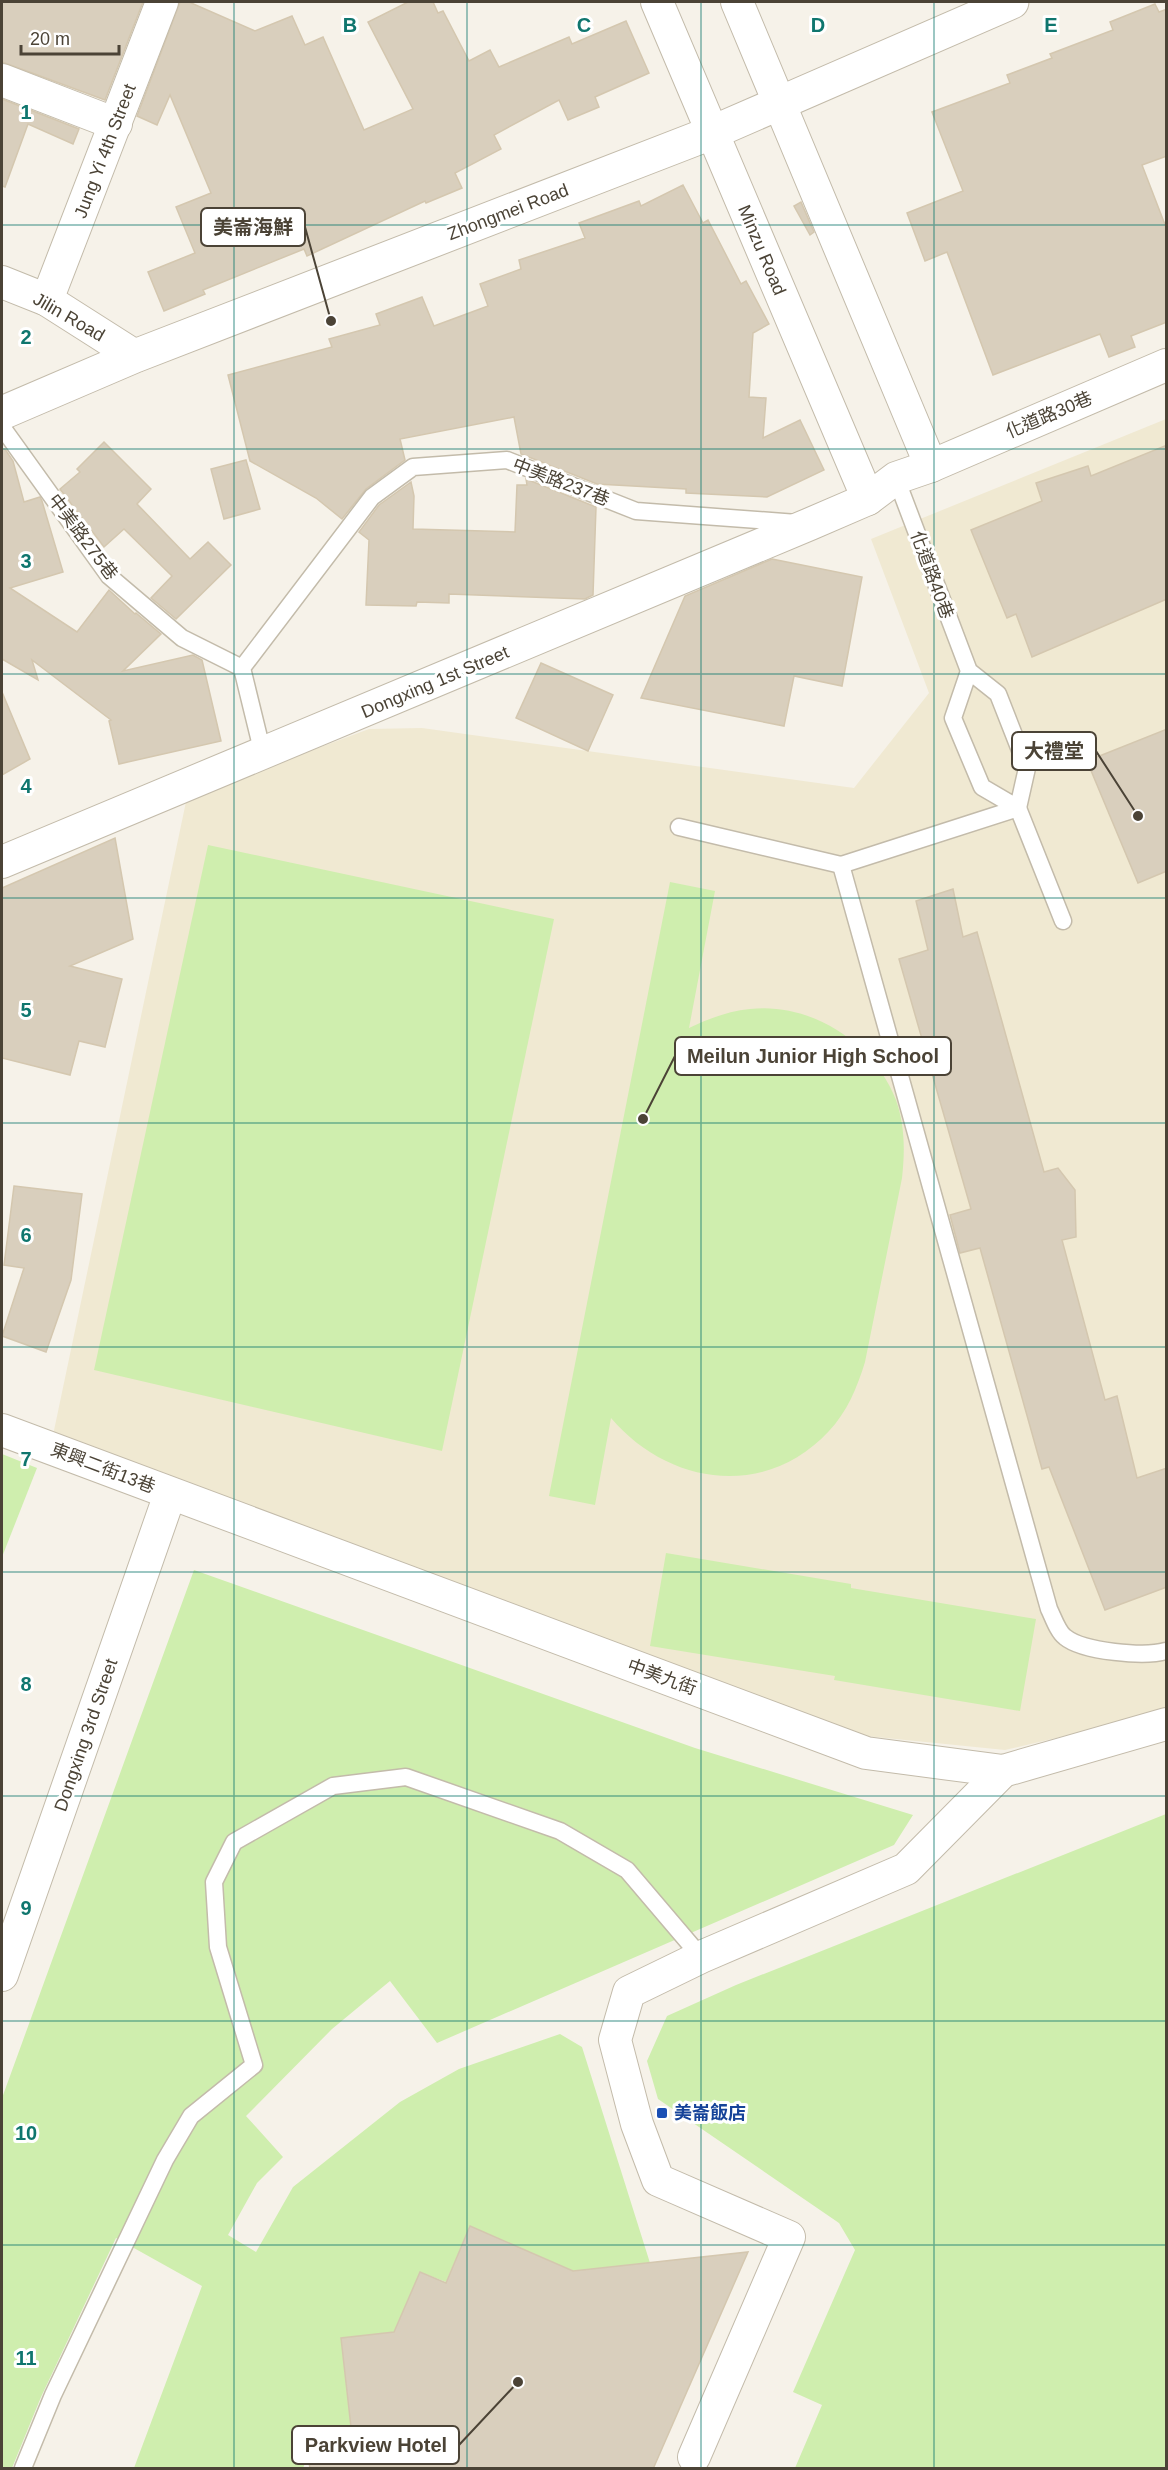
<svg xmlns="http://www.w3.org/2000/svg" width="1168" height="2470" font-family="Helvetica,'Noto Sans TC',sans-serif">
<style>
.education{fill:#f0e9d2}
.green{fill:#cfeeae}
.building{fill:#d9cfbd;stroke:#d4c7af;stroke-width:1.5}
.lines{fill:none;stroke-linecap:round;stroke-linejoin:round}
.service-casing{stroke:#c3bbaa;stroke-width:19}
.minor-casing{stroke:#c3bbaa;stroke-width:34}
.tertiary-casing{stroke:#c3bbaa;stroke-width:35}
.service{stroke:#fff;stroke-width:16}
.minor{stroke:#fff;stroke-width:32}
.tertiary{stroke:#fff;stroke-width:33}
.grid{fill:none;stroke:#0f766e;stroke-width:1.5;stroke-opacity:0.55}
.transit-dot{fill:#1a4fb4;stroke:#fff;stroke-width:2}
.labels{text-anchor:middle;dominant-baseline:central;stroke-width:6;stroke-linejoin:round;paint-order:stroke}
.street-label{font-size:18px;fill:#4b4336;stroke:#fff}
.transit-label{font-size:18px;font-weight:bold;fill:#164399;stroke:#fff;text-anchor:start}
.grid-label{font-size:20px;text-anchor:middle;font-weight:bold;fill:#0f766e;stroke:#fff;stroke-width:6;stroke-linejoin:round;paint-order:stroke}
.leader{fill:none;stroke:#4b4336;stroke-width:2}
.callout-dot{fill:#4b4336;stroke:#fff;stroke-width:2}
.callout{fill:#fff;stroke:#4b4336;stroke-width:2}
.callout-label{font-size:20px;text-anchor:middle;font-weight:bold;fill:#4b4336}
</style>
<rect width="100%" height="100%" fill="#f6f2e9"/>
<!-- education -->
<polygon class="education" points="1166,419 1166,1712 1005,1750 846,1734 52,1440 187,797 369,729 422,728 854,788 929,693 871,539"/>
<!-- green -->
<g class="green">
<polygon points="208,845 554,919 442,1451 94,1370"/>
<path d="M670,882l45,9 -26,137c19,-9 39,-17 61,-19 61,-7 124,34 146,91 9,26 9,51 6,78l-37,184c-8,26 -18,50 -36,69 -64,69 -161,54 -218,-13l-16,87 -46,-9z"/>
<polygon points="2,1454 37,1468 2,1557"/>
<polygon points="666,1553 851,1584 851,1588 1036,1619 1020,1711 834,1680 835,1676 650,1646"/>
<polygon points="194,1570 695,1748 913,1815 894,1845 437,2043 390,1981 332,2029 246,2116 283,2157 257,2183 228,2235 256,2252 293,2187 400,2102 459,2069 560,2034 582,2047 650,2263 573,2271 470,2226 446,2282 420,2272 394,2332 341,2338 351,2427 305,2432 308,2457 303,2468 134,2468 202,2286 116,2238 41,2397 12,2468 2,2468 2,2098"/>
<polygon points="1166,1814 1166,2468 795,2468 822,2405 793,2392 855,2250 839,2223 658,2099 647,2061 667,2016 736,1985"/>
</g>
<!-- building -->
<g class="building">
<polygon points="2,2 143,2 105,100 2,62"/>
<polygon points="180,2 189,2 255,31 292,16 305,45 323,37 364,130 413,109 368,22 408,2 433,2 438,13 443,11 469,61 490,50 499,67 569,37 572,44 626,21 649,73 595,97 599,107 568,120 559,100 494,135 501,149 455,173 462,188 426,203 425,201 307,256 304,249 203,290 205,294 164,311 148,272 195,253 176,207 211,193 170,95 157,125 137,116"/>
<polygon points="1155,4 1159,12 1167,9 1167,156 1142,165 1167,230 1167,322 1131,336 1135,347 1109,357 1100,334 993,375 947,252 925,261 907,213 963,191 932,112 1010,83 1007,75 1052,58 1050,54 1113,30 1110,22"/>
<polygon points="2,99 79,129 73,144 28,124 5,187 2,186"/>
<polygon points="683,185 703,223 708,220 741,284 746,281 769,324 753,333 749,397 766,398 763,438 800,420 824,470 767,497 686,493 686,489 597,484 521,454 514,417 400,439 405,460 366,489 342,519 316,498 250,461 228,375 332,347 329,339 380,325 376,314 422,297 434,326 488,306 480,284 521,269 519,260 585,238 579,223 639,201 641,206"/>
<polygon points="801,202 814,232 810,235 794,206"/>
<polygon points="104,442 151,489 137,504 190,559 208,542 231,565 176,619 151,598 172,576 124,529 104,547 60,489 80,472 77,469"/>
<polygon points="1167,445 1167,599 1032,657 1016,614 1007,618 971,530 1042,501 1036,483 1088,466 1091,476"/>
<polygon points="2,449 5,449 13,461 24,502 40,497 42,501 63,572 10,588 77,632 109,590 135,614 136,613 161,634 123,671 193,655 202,660 221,741 119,764 109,721 111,720 32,660 38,680 2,659"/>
<polygon points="246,460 260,509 224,519 211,469"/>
<polygon points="526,479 596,507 593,595 585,599 449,594 449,603 417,602 416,606 366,605 369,540 359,532 379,505 411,482 414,496 413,529 515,532 517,485 527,485"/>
<polygon points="772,559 862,577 842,686 794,676 784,726 641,698 685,596"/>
<polygon points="541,663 613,695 588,751 516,718"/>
<polygon points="2,692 30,759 2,775"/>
<polygon points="1167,729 1167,871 1138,883 1087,761"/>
<polygon points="115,838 133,939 70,966 122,979 105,1047 79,1041 70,1075 2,1058 2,888"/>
<polygon points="953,889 963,937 977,932 1044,1172 1058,1168 1075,1190 1076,1237 1062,1240 1105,1400 1117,1396 1137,1478 1167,1468 1167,1587 1105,1610 1049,1467 1042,1469 980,1248 960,1253 950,1215 971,1209 899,959 928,950 916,901"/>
<polygon points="14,1186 82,1194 71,1280 46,1352 2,1336 24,1268 4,1265"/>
<polygon points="470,2226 573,2271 748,2252 653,2469 310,2469 305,2432 351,2427 341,2338 394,2332 420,2272 446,2283"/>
</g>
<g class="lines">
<defs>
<g id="service">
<polyline points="2,427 109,576 182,638 242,668"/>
<polyline points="896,478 969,671 998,694 1027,768 1018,808 982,787 953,718 969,671"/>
<polyline points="263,754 242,668 372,497 413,467 507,460 636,511 797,523"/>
<polyline points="679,827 841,865 1018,808 1063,921"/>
<path d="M841,865l208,744c4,8 9,23 16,28 18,15 80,20 101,14"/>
<polyline points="23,2468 53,2395 165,2160 191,2116 254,2065 218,1947 214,1882 234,1842 333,1786 406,1777 560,1831 627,1870 701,1957"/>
</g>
<g id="minor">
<polyline points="657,2 868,499"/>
<polyline points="737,2 931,466"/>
<polyline points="2,80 116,124"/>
<polyline points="2,282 47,300 135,356"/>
<polyline points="47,300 162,2"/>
<polyline points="2,862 810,524 868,499 896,478 931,466 1166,365"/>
<polyline points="2,1430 866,1753 1003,1771 1166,1724"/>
<polyline points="2,1975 170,1494"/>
<polyline points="694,2457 789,2237 658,2180 637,2124 615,2040 629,1992 701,1957 906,1869 1003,1771"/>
</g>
<polyline id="tertiary" points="2,413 135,356 711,133 1012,2"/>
</defs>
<!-- service casing -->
<use href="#service" class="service-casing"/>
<!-- minor casing -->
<use href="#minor" class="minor-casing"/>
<!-- tertiary casing -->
<use href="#tertiary" class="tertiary-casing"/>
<!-- service -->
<use href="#service" class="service"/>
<!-- minor -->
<use href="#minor" class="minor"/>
<!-- tertiary -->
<use href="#tertiary" class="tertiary"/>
</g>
<!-- grid -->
<path class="grid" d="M234,2v2466M467,2v2466M701,2v2466M934,2v2466M2,225h1164M2,449h1164M2,674h1164M2,898h1164M2,1123h1164M2,1347h1164M2,1572h1164M2,1796h1164M2,2021h1164M2,2245h1164"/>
<!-- markers -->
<rect class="transit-dot" x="656" y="2107" width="12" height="12" rx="3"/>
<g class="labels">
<!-- street labels -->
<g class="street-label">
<text transform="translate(105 151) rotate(-69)">Jung Yi 4th Street</text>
<text transform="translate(508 212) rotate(-21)">Zhongmei Road</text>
<text transform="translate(762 250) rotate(67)">Minzu Road</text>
<text transform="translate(69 317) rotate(30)">Jilin Road</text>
<text transform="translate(1049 415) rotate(-23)">化道路30巷</text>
<text transform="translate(561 482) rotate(21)">中美路237巷</text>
<text transform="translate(83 537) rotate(53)">中美路275巷</text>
<text transform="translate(932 575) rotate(70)">化道路40巷</text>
<text transform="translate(435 682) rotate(-23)">Dongxing 1st Street</text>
<text transform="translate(103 1468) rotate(21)">東興二街13巷</text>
<text transform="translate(662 1677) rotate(20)">中美九街</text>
<text transform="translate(86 1735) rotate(-71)">Dongxing 3rd Street</text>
</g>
<!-- transit labels -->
<g class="transit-label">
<text x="674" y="2113">美崙飯店</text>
</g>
</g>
<g class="grid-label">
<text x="350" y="32">B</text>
<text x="584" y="32">C</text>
<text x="818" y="32">D</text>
<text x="1051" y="32">E</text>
<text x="26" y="119">1</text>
<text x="26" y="344">2</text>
<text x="26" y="568">3</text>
<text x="26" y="793">4</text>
<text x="26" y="1017">5</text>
<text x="26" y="1242">6</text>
<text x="26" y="1466">7</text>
<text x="26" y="1691">8</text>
<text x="26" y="1915">9</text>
<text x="26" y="2140">10</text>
<text x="26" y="2365">11</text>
</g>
<!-- callouts -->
<path class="leader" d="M331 321L305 227M1138 816L1096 751M643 1119L675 1056M518 2382L459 2445"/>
<g class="callout-dot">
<circle cx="331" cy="321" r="6"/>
<circle cx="1138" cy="816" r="6"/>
<circle cx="643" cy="1119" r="6"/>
<circle cx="518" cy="2382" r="6"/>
</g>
<g class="callout">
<rect x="201" y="208" width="104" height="38" rx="6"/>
<rect x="1012" y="732" width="84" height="38" rx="6"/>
<rect x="675" y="1037" width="276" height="38" rx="6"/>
<rect x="292" y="2426" width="167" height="38" rx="6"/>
</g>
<g class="callout-label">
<text x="253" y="234">美崙海鮮</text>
<text x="1054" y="758">大禮堂</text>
<text x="813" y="1063">Meilun Junior High School</text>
<text x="376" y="2452">Parkview Hotel</text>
</g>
<!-- border -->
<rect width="1168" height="2470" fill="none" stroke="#4b4336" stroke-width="6"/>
<!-- scale -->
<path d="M21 45v9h98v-9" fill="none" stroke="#4b4336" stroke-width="3"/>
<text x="30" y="45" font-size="18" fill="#4b4336" stroke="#ffffff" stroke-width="4.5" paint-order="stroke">20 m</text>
</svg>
